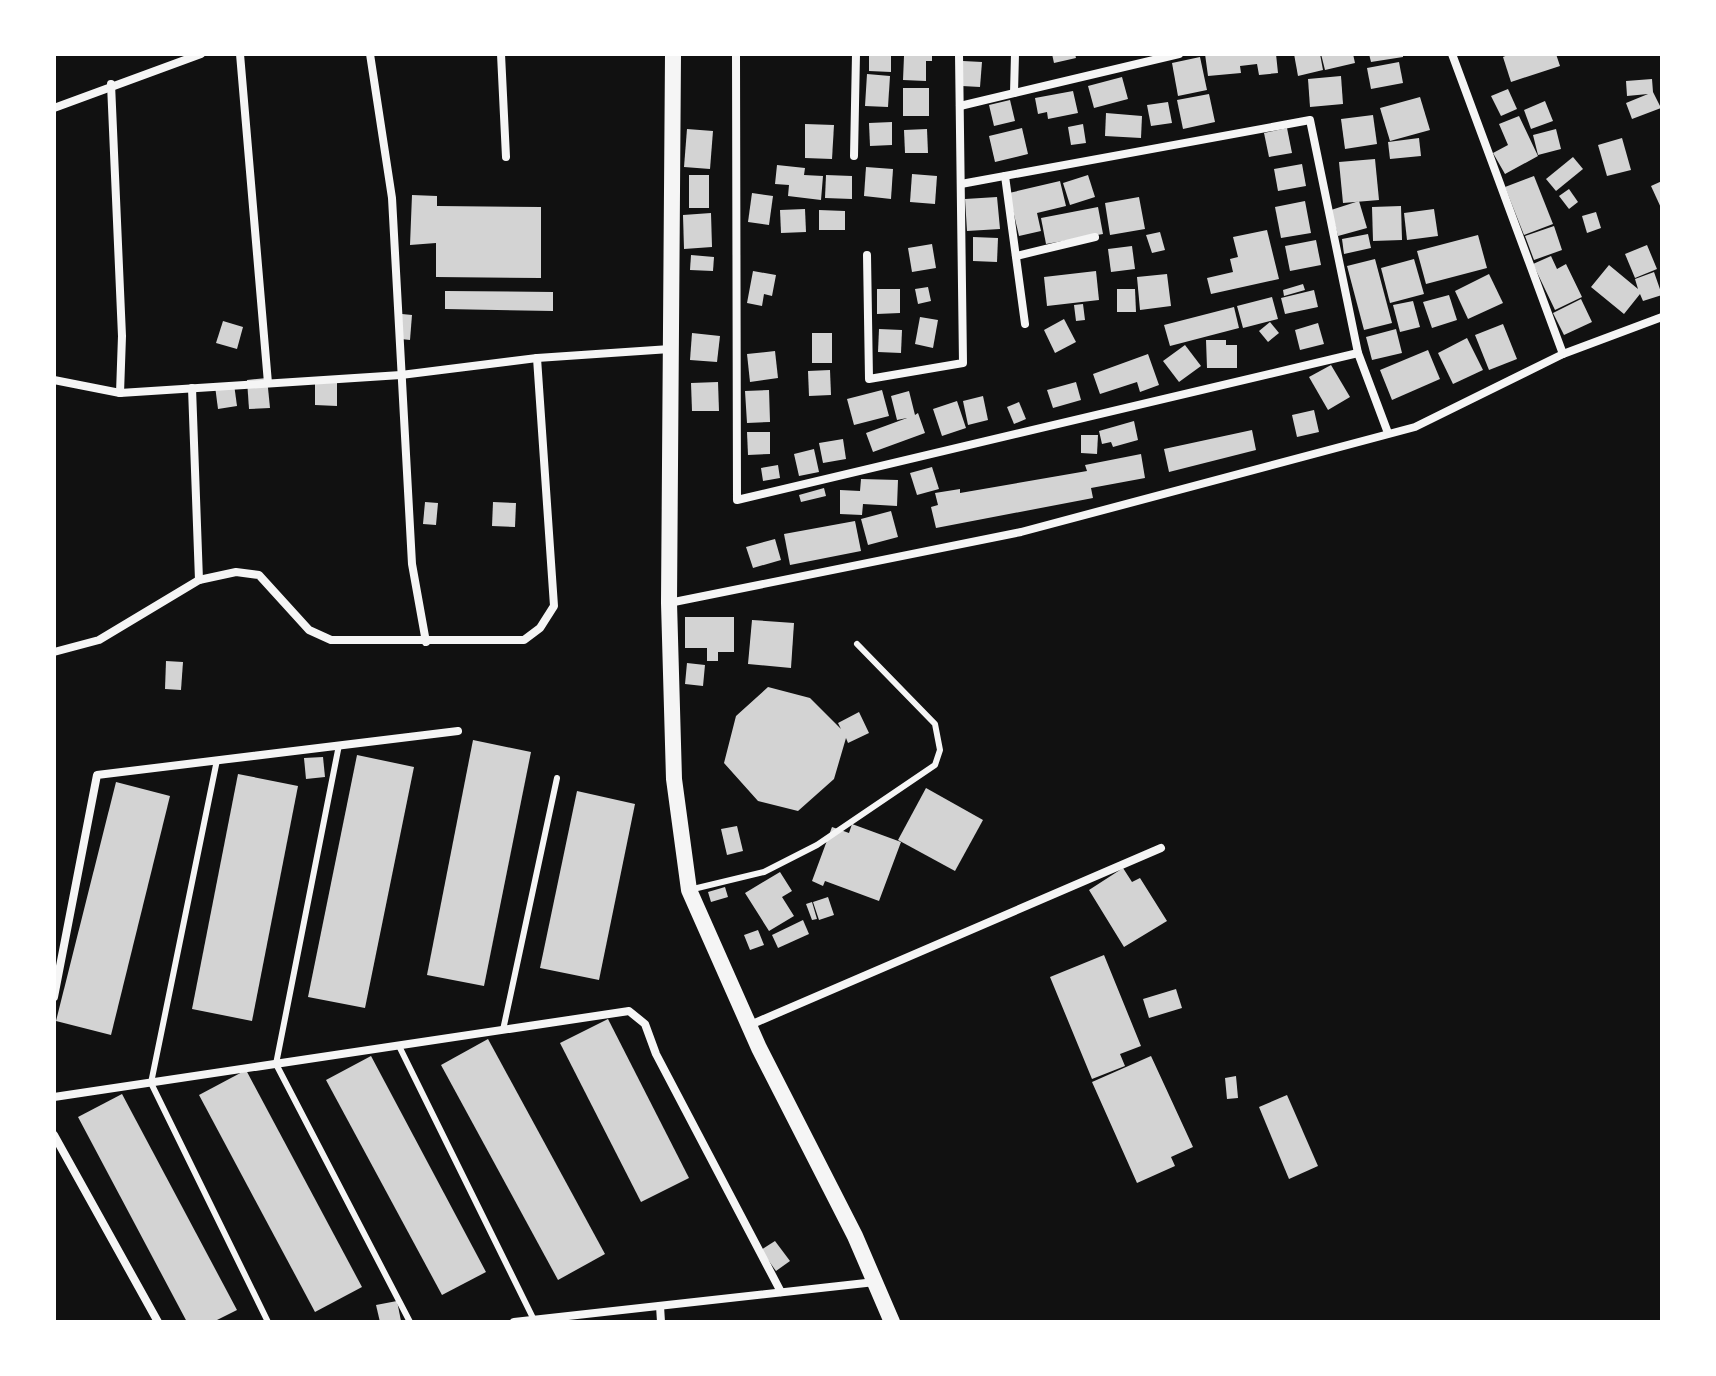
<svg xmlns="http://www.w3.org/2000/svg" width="1716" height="1376" font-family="'Roboto Serif',serif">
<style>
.building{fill:#d3d3d3}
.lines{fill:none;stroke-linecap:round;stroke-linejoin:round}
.service{stroke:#f5f5f5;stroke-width:6}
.minor{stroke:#f5f5f5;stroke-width:8}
.secondary{stroke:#f5f5f5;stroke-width:16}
</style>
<rect width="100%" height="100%" fill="#111"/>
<!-- building -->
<g class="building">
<polygon points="869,54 891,54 891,72 869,71"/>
<polygon points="913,54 932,54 932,61 926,61 926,81 903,80 904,56"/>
<polygon points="1052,54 1075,54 1076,58 1054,63"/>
<polygon points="1205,54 1276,54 1278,73 1259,75 1257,64 1240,66 1241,73 1208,76"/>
<polygon points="1294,54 1320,54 1323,70 1298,76"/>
<polygon points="1321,54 1353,54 1355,63 1325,70"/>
<polygon points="1369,54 1403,54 1403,57 1371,62"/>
<polygon points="1510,54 1556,54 1560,66 1511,82 1503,57"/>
<polygon points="1200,57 1207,90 1178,96 1172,63"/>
<polygon points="963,61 982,62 980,87 962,86"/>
<polygon points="1399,62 1403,83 1371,89 1367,68"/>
<polygon points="867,74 890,76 888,107 865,106"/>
<polygon points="1341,76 1343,104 1310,107 1308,79"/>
<polygon points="1122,77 1128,99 1094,108 1088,86"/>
<polygon points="1652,79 1653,92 1661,108 1632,119 1626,103 1648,94 1627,96 1626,81"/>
<rect x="903" y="88" width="26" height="28"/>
<polygon points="1508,89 1517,109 1501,116 1491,96"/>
<polygon points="1073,91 1078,113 1048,119 1047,112 1038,114 1035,98"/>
<polygon points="1209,94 1215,122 1183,129 1177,100"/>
<polygon points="1420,97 1430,130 1390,141 1380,108"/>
<polygon points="1010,100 1015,121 994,126 989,105"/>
<polygon points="1545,101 1553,121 1531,129 1524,110"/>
<polygon points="1168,102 1172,123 1151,126 1147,105"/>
<polygon points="1106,113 1142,116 1141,138 1105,136"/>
<polygon points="1373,115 1377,144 1345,149 1341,119"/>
<polygon points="1519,116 1538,156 1505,174 1493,153 1508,145 1499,124"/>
<polygon points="892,122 892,145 870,146 869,123"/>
<polygon points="805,124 834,125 832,159 805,158"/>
<polygon points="1083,124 1086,143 1071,145 1068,127"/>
<polygon points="1022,128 1028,154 995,162 989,136"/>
<polygon points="1287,128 1292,153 1269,157 1264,133"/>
<polygon points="687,129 713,131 710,169 684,167"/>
<polygon points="927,129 928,153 905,153 904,130"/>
<polygon points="1556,129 1561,149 1538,155 1533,135"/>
<polygon points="1419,138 1421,156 1390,159 1388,142"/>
<polygon points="1622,138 1631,170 1607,176 1598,145"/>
<polygon points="1573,157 1583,169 1556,191 1546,179"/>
<polygon points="1375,159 1379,200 1343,203 1339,162"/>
<polygon points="1302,164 1306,186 1278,191 1274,169"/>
<polygon points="777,165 805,168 804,175 823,176 821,200 788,196 789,185 775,184"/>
<polygon points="866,167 893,169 891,199 864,196"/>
<polygon points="912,174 937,176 935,204 910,202"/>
<rect x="689" y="175" width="20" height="33"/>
<polygon points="826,175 852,176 852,199 825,198"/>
<polygon points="1088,175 1095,197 1070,205 1063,183"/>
<polygon points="1534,176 1553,224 1524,235 1505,187"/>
<polygon points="1060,181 1066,206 1037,213 1041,231 1019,236 1009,193"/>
<polygon points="1662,181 1662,210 1651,186"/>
<polygon points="1569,189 1578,202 1569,209 1559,196"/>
<polygon points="752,193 773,196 769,225 748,222"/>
<polygon points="412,195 437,196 437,206 541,207 541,278 436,277 436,243 410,245"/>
<polygon points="997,197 1000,229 967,231 965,199"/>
<polygon points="1139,197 1145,229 1110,235 1105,203"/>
<polygon points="1305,201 1311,233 1281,238 1275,207"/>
<polygon points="1359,201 1367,228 1338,236 1331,210"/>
<polygon points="1401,206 1402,240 1373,241 1372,207"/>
<polygon points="1098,207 1103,234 1046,244 1041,218"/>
<polygon points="805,209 806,232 781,233 780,210"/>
<polygon points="1434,209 1438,236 1407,240 1404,213"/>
<polygon points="819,210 845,211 845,230 819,230"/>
<polygon points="1596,212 1601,228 1587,233 1582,216"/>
<polygon points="711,213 712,247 684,249 683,215"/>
<polygon points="1554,226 1562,250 1534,260 1525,236"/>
<polygon points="1267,230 1279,279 1211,294 1207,278 1233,272 1230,259 1238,257 1233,237"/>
<polygon points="1160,232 1165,250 1152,253 1146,235"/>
<polygon points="1368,234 1371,248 1344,254 1342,239"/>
<polygon points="1478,235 1487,268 1426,284 1417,251"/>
<polygon points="973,237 998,238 997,262 973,261"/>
<polygon points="1316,240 1321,265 1290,271 1285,246"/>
<polygon points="932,244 936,268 912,272 908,248"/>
<polygon points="1647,245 1657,269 1635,278 1625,254"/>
<polygon points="1132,246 1135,269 1111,272 1108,249"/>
<polygon points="691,255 714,257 713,271 690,270"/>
<polygon points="1551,256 1557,269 1566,264 1582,297 1555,310 1533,264"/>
<polygon points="1375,259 1392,323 1364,330 1347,266"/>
<polygon points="1414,259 1424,294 1390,303 1381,268"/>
<polygon points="1609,265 1638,289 1635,279 1654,272 1662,295 1643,301 1640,294 1624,314 1591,287"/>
<polygon points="753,271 776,275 772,296 764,294 762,306 747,303"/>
<polygon points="1096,271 1099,300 1047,306 1044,277"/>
<polygon points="1167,274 1171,306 1140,310 1137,277"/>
<polygon points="1489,274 1503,303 1468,319 1455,291"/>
<polygon points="1303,284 1305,290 1284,296 1283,290"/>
<polygon points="928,287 931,301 918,304 915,289"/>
<polygon points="877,289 900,289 900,313 877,314"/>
<polygon points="1117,289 1135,289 1136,312 1117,312"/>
<polygon points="1314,290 1318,307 1285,314 1281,298"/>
<polygon points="445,291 553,292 553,311 445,309"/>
<polygon points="1449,295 1457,320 1432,328 1423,302"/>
<polygon points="1272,297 1278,319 1243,328 1237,306"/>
<polygon points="1581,299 1592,322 1564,335 1553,313"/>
<polygon points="1413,301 1420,327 1400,332 1393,305"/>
<polygon points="1083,304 1085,320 1076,321 1074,305"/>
<polygon points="1234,307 1239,328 1170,346 1164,325"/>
<polygon points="402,314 412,315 410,340 401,339"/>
<polygon points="920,317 938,320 933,348 915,344"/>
<polygon points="1064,319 1076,342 1055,353 1044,330"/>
<polygon points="223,321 243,327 237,349 216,343"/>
<polygon points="1270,322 1279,333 1268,342 1259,331"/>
<polygon points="1318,323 1324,344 1300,350 1295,330"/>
<polygon points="1503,324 1517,359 1489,370 1475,335"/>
<polygon points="879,329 902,330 901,353 878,352"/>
<polygon points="1396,329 1402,353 1372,360 1366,337"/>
<polygon points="692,333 720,336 717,362 690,360"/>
<rect x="812" y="333" width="20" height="30"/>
<polygon points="1467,338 1483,370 1453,384 1438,353"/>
<polygon points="1206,340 1226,340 1226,345 1237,345 1237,368 1207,368"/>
<polygon points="1185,345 1201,366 1179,382 1163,361"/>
<polygon points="1428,350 1440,379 1392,400 1380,370"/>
<polygon points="775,351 778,378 750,382 747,354"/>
<polygon points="1148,354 1159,385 1140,392 1137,382 1100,394 1093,374"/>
<polygon points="1331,365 1350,397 1328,410 1309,377"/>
<polygon points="830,370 831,395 809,396 808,371"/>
<polygon points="267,378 270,408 249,409 247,380"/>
<polygon points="718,382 719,411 692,411 691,383"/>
<polygon points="1076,382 1081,400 1053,408 1047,390"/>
<polygon points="315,383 337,383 337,406 315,405"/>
<polygon points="234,384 237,406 218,409 215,386"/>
<polygon points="769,390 770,422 747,423 745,391"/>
<polygon points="882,390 889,416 854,425 847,399"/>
<polygon points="909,391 915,415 918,413 925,433 873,452 866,433 907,418 897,420 891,396"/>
<polygon points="983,396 988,420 968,425 963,401"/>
<polygon points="957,401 966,428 942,436 933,409"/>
<polygon points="1019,402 1026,419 1014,424 1007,407"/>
<polygon points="1314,410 1319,432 1297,437 1292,415"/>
<polygon points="1134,421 1138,440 1113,447 1111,442 1102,444 1099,431"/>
<polygon points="1252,430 1256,450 1169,472 1164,449"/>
<polygon points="747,432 770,432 770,454 748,455"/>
<polygon points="1081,435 1098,435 1097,454 1081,453"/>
<polygon points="843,439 846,459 823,463 819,443"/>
<polygon points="814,449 819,472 799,476 794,454"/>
<polygon points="1141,454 1145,478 1091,488 1093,498 936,528 931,507 938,505 935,493 960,489 960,493 1087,471 1085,465"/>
<polygon points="778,465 780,478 763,481 761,468"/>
<polygon points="932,467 939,489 917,495 910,473"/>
<polygon points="861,479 898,480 897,506 863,504 862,515 840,514 840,490 860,491"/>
<polygon points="824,488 826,496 801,502 799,495"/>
<polygon points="425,502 438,503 436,525 423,524"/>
<polygon points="493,502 516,503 515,527 492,526"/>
<polygon points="891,511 898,537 868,545 861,519"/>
<polygon points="855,521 861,551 790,565 784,534"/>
<polygon points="775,539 781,560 753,568 746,547"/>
<polygon points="685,617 734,617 734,652 718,652 718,661 707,661 707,648 685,648"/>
<polygon points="752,620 794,623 791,668 748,664"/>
<polygon points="166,661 183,662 181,690 165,689"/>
<polygon points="687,663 705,665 703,686 685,684"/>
<polygon points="768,687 810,698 841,729 838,723 859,712 869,733 848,743 846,738 834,779 798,811 758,801 724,763 736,716"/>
<polygon points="473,740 531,752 484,986 427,975"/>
<polygon points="357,755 414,767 365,1008 308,997"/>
<polygon points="323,757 325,777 306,779 304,758"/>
<polygon points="238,774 298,786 252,1021 192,1009"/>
<polygon points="116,782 170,796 111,1035 56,1021"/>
<polygon points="926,788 983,820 955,871 898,840"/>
<polygon points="577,791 635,804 599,980 540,968"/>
<polygon points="852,824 901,842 879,901 825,881 823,886 812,881 832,827 849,833"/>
<polygon points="737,826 743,851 727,855 721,829"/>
<polygon points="1123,868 1132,882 1140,878 1167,921 1124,947 1089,890"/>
<polygon points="780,872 792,891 782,897 794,916 769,931 745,893"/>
<polygon points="725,887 728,897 711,902 708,892"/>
<polygon points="828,897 834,915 819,920 813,902"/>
<polygon points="812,902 817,919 812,920 806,904"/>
<polygon points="803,920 809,934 778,948 772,935"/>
<polygon points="758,930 764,945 750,950 744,935"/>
<polygon points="1104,955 1141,1046 1120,1054 1125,1066 1092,1079 1050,977"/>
<polygon points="1176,989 1182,1008 1149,1018 1143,999"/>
<polygon points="608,1019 689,1178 641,1202 560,1043"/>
<polygon points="488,1039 605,1254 558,1280 441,1065"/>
<polygon points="371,1056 486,1272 442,1295 326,1080"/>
<polygon points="1151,1056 1193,1147 1171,1157 1175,1166 1137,1183 1092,1082"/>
<polygon points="246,1070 362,1287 315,1312 199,1095"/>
<polygon points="1236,1076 1238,1098 1227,1099 1225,1078"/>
<polygon points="122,1094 237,1310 213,1322 187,1322 78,1117"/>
<polygon points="1287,1095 1318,1166 1289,1179 1259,1107"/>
<polygon points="775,1241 790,1261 776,1271 761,1250"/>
<polygon points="397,1301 401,1321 380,1322 376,1305"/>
</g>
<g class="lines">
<!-- service -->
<g class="service">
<polyline points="339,745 276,1064 410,1322"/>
<polyline points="217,760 151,1083 268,1322"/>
<polyline points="689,890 764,872 817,845 935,765 940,750 935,724 857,644"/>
<polyline points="503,1030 557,778"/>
<polyline points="399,1046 534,1320"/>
</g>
<!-- minor -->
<g class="minor">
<polyline points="240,54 268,383"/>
<polyline points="370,54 392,198 412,564 426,642"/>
<polyline points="501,54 506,157"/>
<polyline points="736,54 737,500 1358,353"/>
<polyline points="1452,54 1563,354"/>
<polyline points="111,84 122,336 120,393"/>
<polyline points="1014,93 1015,54"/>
<polyline points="960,106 1179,54"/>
<polyline points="54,108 201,54"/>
<polyline points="854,156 856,54"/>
<polyline points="1005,176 1025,324"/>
<polyline points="961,184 1310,120 1358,353 1388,433"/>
<polyline points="867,255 869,379 963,363 959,54"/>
<polyline points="1016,256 1095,237"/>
<polyline points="54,380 120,393 401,375 537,358 670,349"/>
<polyline points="192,388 199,580"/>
<polyline points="669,603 1021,532 1415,427 1563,354 1662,317"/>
<polyline points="54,652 99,640 199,580 236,572 259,575 309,630 331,640 524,640 540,628 554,606 537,358"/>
<polyline points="54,997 97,775 458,731"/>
<polyline points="750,1025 1161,848"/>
<polyline points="54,1097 629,1011 645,1024 656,1054 781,1292"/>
<polyline points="54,1135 158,1322"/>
<polyline points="660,1306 661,1322"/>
<polyline points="514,1322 875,1282"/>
</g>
<!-- secondary -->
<polyline class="secondary" points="673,54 669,603 674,779 689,890 759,1048 855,1236 892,1322"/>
</g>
<!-- border -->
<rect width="1716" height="1376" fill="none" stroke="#ffffff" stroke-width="112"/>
</svg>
